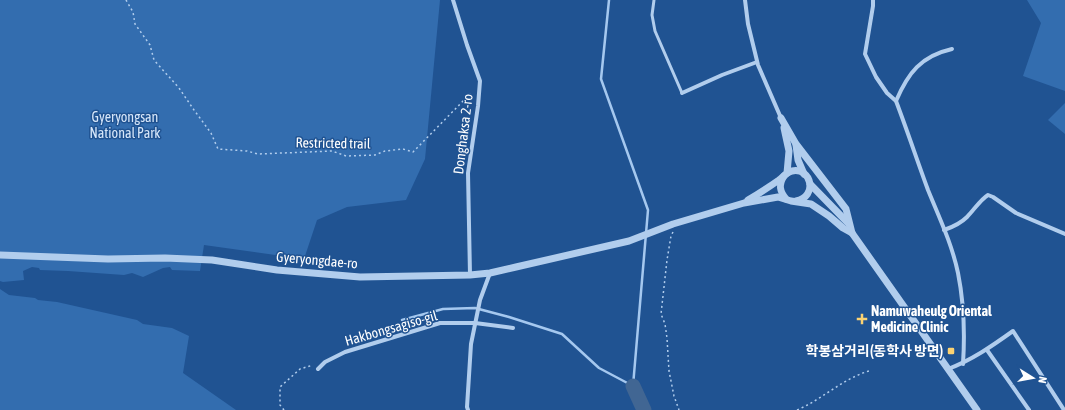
<svg xmlns="http://www.w3.org/2000/svg" width="1065" height="410" font-family="'Asap Condensed','Noto Sans KR',sans-serif">
<style>
.green{fill:#336daf}
.lines{fill:none;stroke-linecap:round;stroke-linejoin:round}
.stream{stroke:#a5c8ef;stroke-width:2.5}
.river{stroke:#416693;stroke-width:15}
.path{stroke:#b1cded;stroke-width:1.5;stroke-dasharray:2 3;stroke-linecap:butt}
.service{stroke:#b1cded;stroke-width:3}
.minor{stroke:#b1cded;stroke-width:4}
.tertiary{stroke:#b1cded;stroke-width:7}
.poi-dot{fill:#fbd272;stroke:#205392;stroke-width:1.5}
.labels{text-anchor:middle;dominant-baseline:central;stroke-width:3;stroke-linejoin:round;paint-order:stroke}
.park-label{font-size:14px;fill:#d7e7fa;stroke:#205392}
.street-label{font-size:14px;fill:#fff;stroke:#205392}
.poi-label{font-size:14px;font-weight:bold;fill:#fff;stroke:#205392;text-anchor:start}
</style>
<rect width="100%" height="100%" fill="#205392"/>
<!-- green -->
<g class="green">
<polygon points="0,0 440,0 425,159 406,200 347,207 317,220 304,259 204,245 200,271 172,270 170,267 163,268 143,277 132,273 124,275 68,271 40,270 39,268 32,267 23,271 24,280 3,282 0,281"/>
<polygon points="1027,0 1065,0 1065,91 1023,76 1041,23"/>
<polygon points="1065,103 1065,134 1048,120"/>
<polygon points="0,289 9,295 35,298 38,300 57,302 137,320 143,324 172,328 189,336 183,373 236,410 0,410"/>
</g>
<g class="lines">
<!-- stream -->
<polyline class="stream" points="402,320 443,309 475,308 509,317 562,334 599,368 633,386 648,210 601,79 609,0"/>
<!-- river -->
<polyline class="river" points="633,386 644,410"/>
<!-- path -->
<g class="path">
<polyline points="126,0 133,12 135,24 150,45 154,60 179,88 194,110 211,133 218,149 247,151 258,154 332,151 346,156 375,155 385,151 403,149 413,152 469,95 473,93"/>
<polyline points="673,232 671,236 667,260 661,314 665,324 667,338 669,371 674,396 679,410"/>
<polyline points="284,410 280,405 280,387 300,369 313,365"/>
<path d="M797,410c26,-11 45,-31 72,-39"/>
</g>
<!-- service -->
<polyline class="service" points="654,0 652,15 655,31 682,93"/>
<!-- minor -->
<g class="minor">
<polyline points="453,0 467,45 480,81 478,106 468,173 470,275"/>
<polyline points="745,0 748,24 758,65 781,118"/>
<path d="M873,0v6l-8,48 11,23 11,16 9,8c11,29 21,59 32,89 11,27 24,54 30,83 6,30 7,60 5,91"/>
<polyline points="682,93 722,75 757,62"/>
<path d="M896,101c12,-28 25,-45 56,-52"/>
<path d="M944,230c9,-3 17,-7 23,-13 7,-7 13,-17 21,-22l5,2 23,16 49,21"/>
<polyline points="987,350 1029,410"/>
<polyline points="318,369 325,362 345,352 440,323 475,323 513,328"/>
<path d="M948,369c24,-9 44,-23 65,-38l51,79"/>
<polyline points="468,410 467,407 471,344 480,300 490,273"/>
</g>
<!-- tertiary -->
<g class="tertiary">
<polyline points="781,118 796,144 846,209 852,233 977,410"/>
<polyline points="784,128 789,151 787,173"/>
<polyline points="796,145 798,160 804,174"/>
<path d="M784,176c-6,9 -4,16 2,23"/>
<polyline points="810,184 848,223"/>
<path d="M748,200c10,-6 21,-13 31,-20 4,-3 8,-8 13,-9 20,-4 26,26 4,30"/>
<polyline points="0,255 108,259 165,258 212,260 277,270 360,277 470,275 490,273 516,267 629,241 673,224 744,203 778,197 791,201 811,204 829,216 843,228 852,233"/>
</g>
</g>
<!-- markers -->
<g class="poi-dot">
<path d="M860 313h4v4h4v4h-4v4h-4v-4h-4v-4h4z"/>
<rect x="947" y="347" width="8" height="8" rx="2"/>
</g>
<g class="labels">
<!-- park labels -->
<g class="park-label">
<text x="125" y="117">Gyeryongsan<tspan x="125" dy="16">National Park</tspan></text>
</g>
<!-- street labels -->
<g class="street-label">
<text transform="translate(463 134) rotate(-83)">Donghaksa 2-ro</text>
<text transform="translate(333 143) rotate(1)">Restricted trail</text>
<text transform="translate(317 260) rotate(5)">Gyeryongdae-ro</text>
<text transform="translate(391 328) rotate(-16)">Hakbongsagiso-gil</text>
</g>
<!-- poi labels -->
<g class="poi-label">
<text x="871" y="311">Namuwaheulg Oriental<tspan x="871" dy="16">Medicine Clinic</tspan></text>
<text x="943" y="351" text-anchor="end">학봉삼거리(동학사 방면)</text>
</g>
</g>
<!-- north arrow -->
<g transform="translate(1033 378) rotate(101)" stroke="#205392" stroke-width="3" paint-order="stroke">
<path d="M0-3L7 15L0 10L-7 15Z" fill="#ffffff"/>
<text y="-6" font-size="11" font-weight="bold" text-anchor="middle" fill="#ffffff">N</text>
</g>
</svg>
